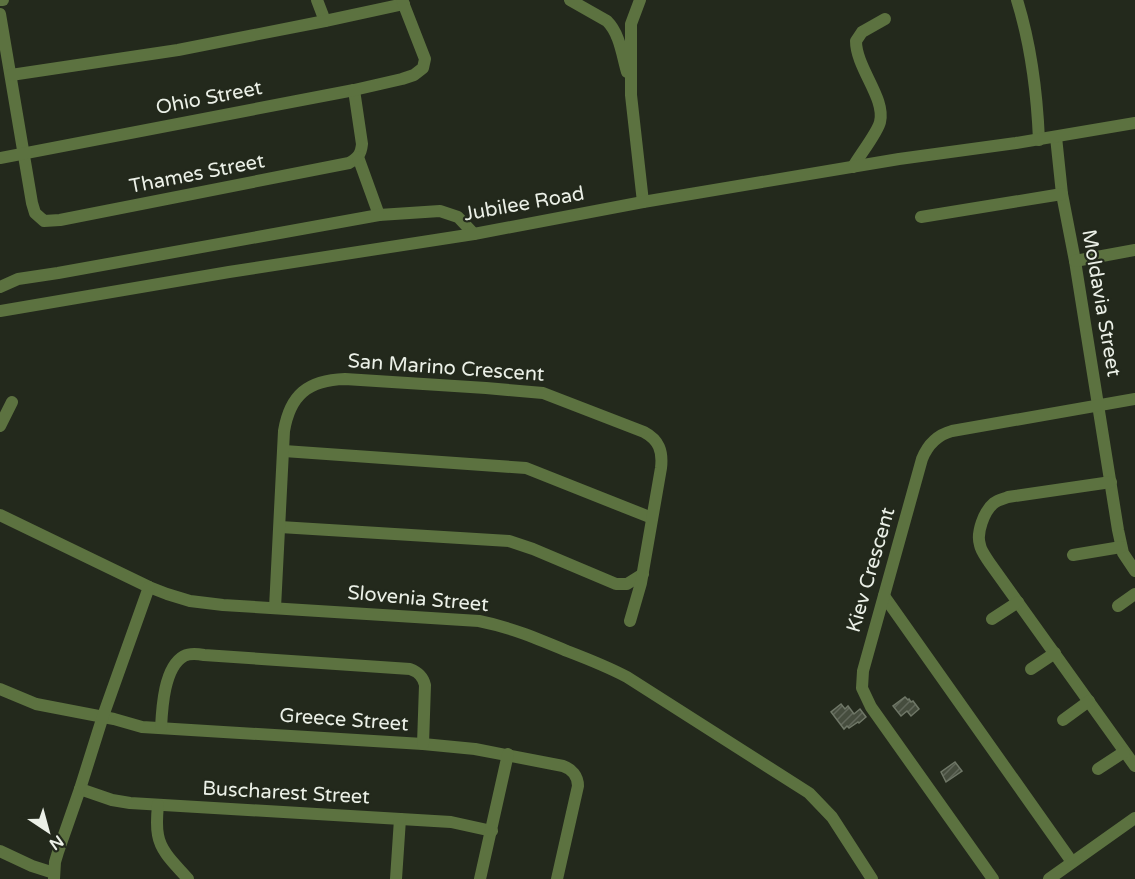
<svg xmlns="http://www.w3.org/2000/svg" width="1135" height="879" font-family="'Varela Round',sans-serif">
<style>
.building{fill:url(#building-hatch);stroke:#6f7767;stroke-width:1.5}
.lines{fill:none;stroke-linecap:round;stroke-linejoin:round}
.minor{stroke:#5c7240;stroke-width:12}
.labels{text-anchor:middle;dominant-baseline:central;stroke-width:4.5;stroke-linejoin:round;paint-order:stroke}
.street-label{font-size:20px;fill:#ebf0e7;stroke:#23291c}
</style>
<defs>
<pattern id="building-hatch" width="6" height="6" patternUnits="userSpaceOnUse" patternTransform="scale(1.5)"><rect width="6" height="6" fill="#464d3e"/><path d="M-1 1l2-2M0 6l6-6M5 7l2-2" fill="none" stroke="#61675a"/></pattern>
</defs>
<rect width="100%" height="100%" fill="#23291c"/>
<!-- building -->
<g class="building">
<polygon points="905,697 908,700 909,699 911,702 913,701 919,709 911,716 907,711 901,716 893,706"/>
<polygon points="841,704 845,709 848,706 854,714 860,709 866,717 859,723 858,722 849,728 847,726 844,729 831,712"/>
<polygon points="955,762 962,771 946,782 941,772"/>
</g>
<g class="lines">
<!-- minor -->
<g class="minor">
<polyline points="0,0 3,0"/>
<polyline points="317,0 325,21"/>
<path d="M570,0l37,21c13,13 15,34 20,51"/>
<polyline points="640,0 631,24 631,95 643,202"/>
<path d="M1017,0c14,45 20,93 22,140"/>
<path d="M0,14l32,189 3,10 9,8 16,-1 289,-57c9,-5 12,-9 13,-19l-8,-54"/>
<polyline points="11,75 178,50 325,21 404,4"/>
<polyline points="1056,137 1062,194 1075,261 1118,530 1123,553 1135,571"/>
<polyline points="358,157 379,215"/>
<polyline points="0,158 354,90 402,79 414,75 423,68 425,59 402,0"/>
<path d="M853,167c6,-11 25,-35 27,-45 6,-24 -24,-54 -24,-81l6,-9 23,-13"/>
<polyline points="921,217 1062,194"/>
<polyline points="1075,261 1135,250"/>
<polyline points="0,287 18,279 58,273 379,215 440,211 458,217 474,234"/>
<polyline points="0,311 229,272 474,234 643,202 899,159 1016,143 1135,123"/>
<polyline points="0,426 12,402"/>
<polyline points="284,451 526,468 652,518"/>
<path d="M1111,482l-103,15c-5,2 -10,3 -14,6 -10,8 -18,30 -14,42 1,6 6,12 9,17l146,204"/>
<path d="M0,515l149,72 18,7 23,7 33,4 256,16c31,6 59,18 88,30 21,8 41,16 60,26l182,116 23,24 40,62"/>
<polyline points="280,527 509,541 533,549 616,584 627,584 643,574"/>
<polyline points="1073,555 1121,547"/>
<polyline points="884,596 1072,862"/>
<polyline points="1118,606 1135,594"/>
<path d="M275,608l9,-177c6,-36 24,-51 61,-52l141,9 57,5 101,39c15,8 19,19 17,36l-20,115 -11,38"/>
<polyline points="992,619 1018,602"/>
<polyline points="1031,669 1055,653"/>
<path d="M0,689l36,15 78,15 28,8 281,17 52,5 88,17c9,3 15,10 15,20l-21,93"/>
<polyline points="1063,720 1089,701"/>
<path d="M161,728c1,-20 3,-61 23,-72 6,-3 14,-2 20,-1l206,14c8,3 13,7 15,16l-2,59"/>
<polyline points="1098,769 1124,752"/>
<polyline points="80,789 112,800 130,803 451,822 492,831"/>
<path d="M158,805c-1,10 -2,20 0,30 3,18 19,31 30,44"/>
<polyline points="0,851 32,866 54,873"/>
<polyline points="54,879 55,862 58,852 80,789 103,716 149,587"/>
<polyline points="396,879 400,819"/>
<polyline points="480,879 508,754"/>
<path d="M993,879l-122,-172 -9,-19 1,-17 59,-212c6,-15 15,-24 30,-28l183,-32"/>
<polyline points="1049,879 1135,818"/>
</g>
</g>
<g class="labels">
<!-- street labels -->
<g class="street-label">
<text transform="translate(209 98) rotate(-11)">Ohio Street</text>
<text transform="translate(197 174) rotate(-11)">Thames Street</text>
<text transform="translate(524 204) rotate(-10)">Jubilee Road</text>
<text transform="translate(1101 303) rotate(80)">Moldavia Street</text>
<text transform="translate(446 368) rotate(4)">San Marino Crescent</text>
<text transform="translate(871 570) rotate(-74)">Kiev Crescent</text>
<text transform="translate(418 599) rotate(5)">Slovenia Street</text>
<text transform="translate(344 720) rotate(4)">Greece Street</text>
<text transform="translate(286 793) rotate(3)">Buscharest Street</text>
</g>
</g>
<!-- north arrow -->
<g transform="translate(48 831) rotate(144)" stroke="#23291c" stroke-width="4.5" paint-order="stroke">
<path d="M0-4.5L10 22L0 15L-10 22Z" fill="#ebf0e7"/>
<text y="-9" font-size="16" font-weight="bold" text-anchor="middle" fill="#ebf0e7">N</text>
</g>
</svg>
